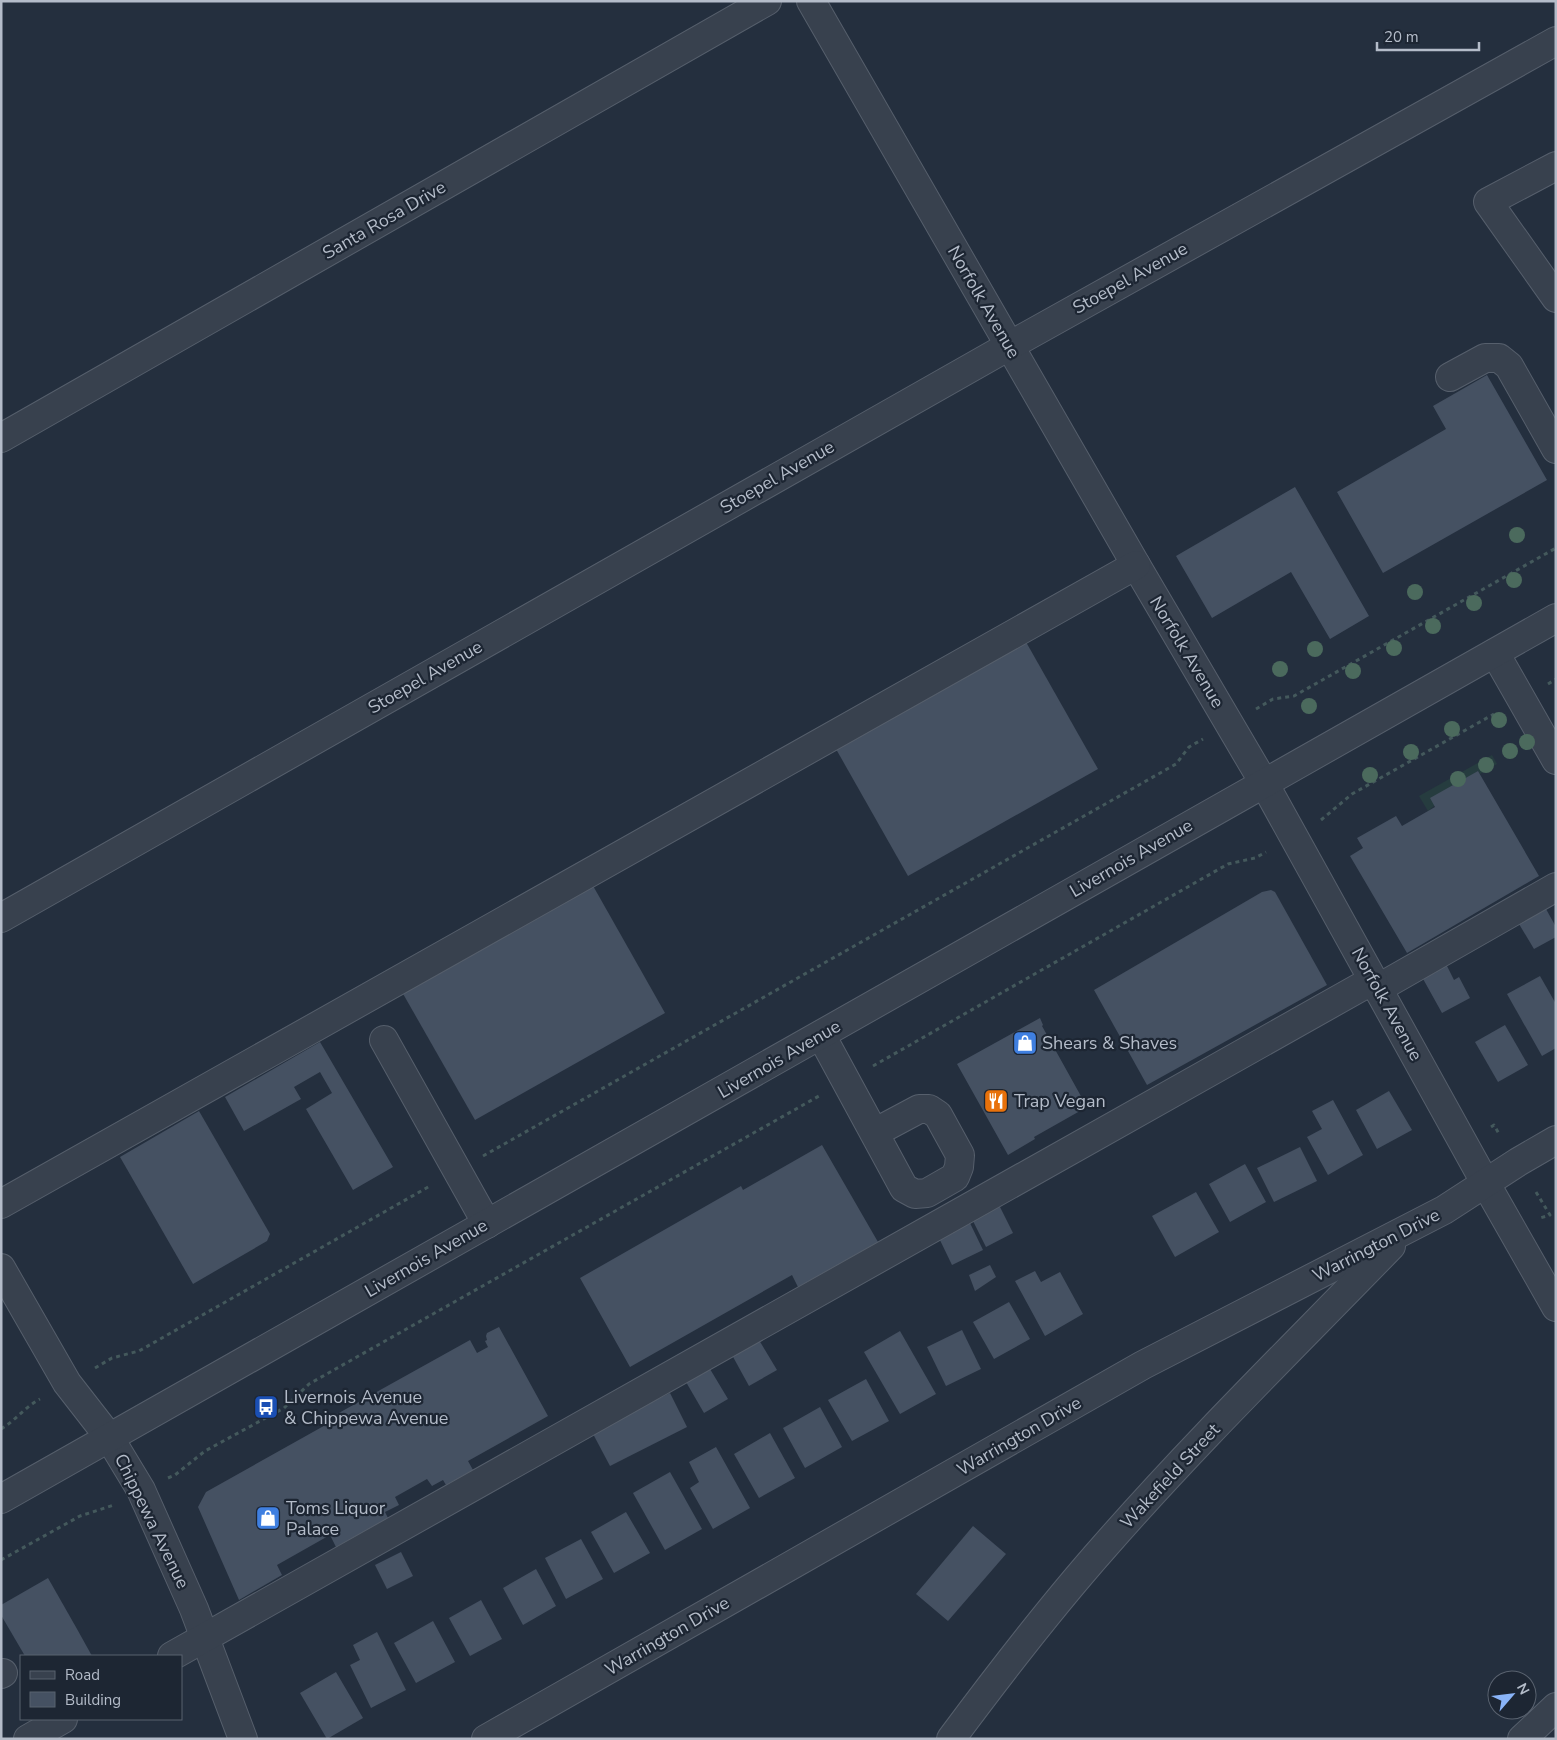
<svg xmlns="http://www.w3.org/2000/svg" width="1557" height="1740" font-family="'Nunito Sans',sans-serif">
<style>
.green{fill:#263c3f}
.building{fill:#455162}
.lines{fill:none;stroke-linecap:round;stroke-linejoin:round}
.minor-casing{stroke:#565f6c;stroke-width:30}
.path{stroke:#44595c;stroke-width:3;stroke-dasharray:4 4;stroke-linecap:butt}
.minor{stroke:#38414e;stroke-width:28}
.tree{fill:#4b6a5d}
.labels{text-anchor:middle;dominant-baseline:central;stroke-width:4.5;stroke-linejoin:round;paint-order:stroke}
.street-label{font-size:18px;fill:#b4bcc9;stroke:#1d2633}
.poi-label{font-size:18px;fill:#b4bcc9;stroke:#1d2633;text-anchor:start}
</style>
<rect width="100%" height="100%" fill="#242f3e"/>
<!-- green -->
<polygon class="green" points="1492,755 1497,764 1480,774 1478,771 1428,811 1419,796"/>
<!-- building -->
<g class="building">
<polygon points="1487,375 1547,480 1383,573 1337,492 1446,429 1433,406"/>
<polygon points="1295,487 1369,616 1330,639 1291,572 1212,618 1176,556"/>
<polygon points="1026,642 1098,769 908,876 836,749"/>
<polygon points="1478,771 1539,876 1407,953 1350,856 1363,848 1357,838 1396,816 1402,826 1435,807 1430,798"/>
<polygon points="592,884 665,1013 475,1120 402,992"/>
<polygon points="1271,890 1275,892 1327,985 1147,1085 1094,990 1262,892"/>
<polygon points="1546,909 1556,927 1556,937 1534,949 1519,924"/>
<polygon points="1446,964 1454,980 1459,977 1470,998 1442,1013 1422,977"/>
<polygon points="1540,976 1556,1004 1556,1048 1542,1056 1507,994"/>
<polygon points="1040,1018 1043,1025 1042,1026 1087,1107 1034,1137 1035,1139 1008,1155 957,1064"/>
<polygon points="1505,1025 1528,1065 1498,1082 1475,1042"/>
<polygon points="320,1042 393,1167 353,1190 306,1109 332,1093 320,1072 294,1087 301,1099 244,1131 225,1097"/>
<polygon points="1389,1091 1412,1130 1377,1149 1356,1110"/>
<polygon points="1333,1100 1363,1155 1328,1175 1307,1137 1322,1129 1312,1111"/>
<polygon points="199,1111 270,1234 267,1241 193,1284 120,1157"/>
<polygon points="822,1145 878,1242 798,1287 792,1275 630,1367 580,1278 741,1186 743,1190"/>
<polygon points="1300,1147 1317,1181 1274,1202 1257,1168"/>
<polygon points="1245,1164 1266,1202 1230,1222 1209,1184"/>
<polygon points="1196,1192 1219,1232 1175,1257 1152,1216"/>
<polygon points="999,1205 1013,1233 986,1247 972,1219"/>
<polygon points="969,1221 983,1250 952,1265 938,1236"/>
<polygon points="990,1265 996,1277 975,1291 969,1275"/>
<polygon points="1035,1271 1041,1282 1060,1272 1083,1314 1045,1336 1015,1281"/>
<polygon points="1009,1302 1030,1339 994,1359 973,1322"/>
<polygon points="499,1327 548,1416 468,1461 473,1470 446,1485 443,1480 432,1486 427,1479 395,1497 399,1505 385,1512 388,1518 336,1547 330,1535 277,1565 282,1575 239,1600 198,1507 206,1492 338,1418 337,1414 470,1340 477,1353 488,1347 485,1341 487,1340 486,1336 487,1333"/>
<polygon points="962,1330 981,1369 946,1386 927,1347"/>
<polygon points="900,1331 936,1394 900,1414 864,1352"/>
<polygon points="759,1340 777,1370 749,1386 732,1355"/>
<polygon points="710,1369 728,1399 704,1413 686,1382"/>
<polygon points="866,1379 889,1421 852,1441 828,1400"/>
<polygon points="670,1393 687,1427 610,1466 592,1432"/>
<polygon points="820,1407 842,1447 805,1468 783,1428"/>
<polygon points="770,1433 795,1478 759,1498 734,1454"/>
<polygon points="716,1447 750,1508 713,1529 690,1488 699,1482 689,1462"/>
<polygon points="670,1472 702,1529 665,1550 633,1493"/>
<polygon points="626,1512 650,1553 614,1573 591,1532"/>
<polygon points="973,1526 1006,1554 948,1621 916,1594"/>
<polygon points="581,1539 603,1579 566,1599 545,1558"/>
<polygon points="401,1552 413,1576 387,1589 375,1565"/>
<polygon points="536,1569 556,1606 523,1625 503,1588"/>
<polygon points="48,1578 77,1629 92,1656 25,1656 1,1615 1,1605"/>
<polygon points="481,1600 502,1639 470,1656 449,1618"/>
<polygon points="433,1621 455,1662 416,1683 394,1643"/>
<polygon points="377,1632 406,1690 371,1708 350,1665 360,1660 353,1645"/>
<polygon points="336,1672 363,1718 327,1739 300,1693"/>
</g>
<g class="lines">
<defs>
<g id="minor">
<polyline points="811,1 1136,565 1264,783 1486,1184 1556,1307"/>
<polyline points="1556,166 1488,202 1556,298"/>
<polyline points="1450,377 1485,358 1499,358 1509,366 1556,449"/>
<polyline points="1,438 767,1"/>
<polyline points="1495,653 1556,760"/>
<polyline points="1,918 1009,346 1556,41"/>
<polyline points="1377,989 1556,887"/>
<polyline points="821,1035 904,1188 915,1194 927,1193 955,1177 959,1167 960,1155 938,1115 929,1109 919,1109 874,1133"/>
<polyline points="384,1040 487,1224"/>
<polyline points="1,1204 1136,565"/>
<polyline points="1,1268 67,1383 109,1437 141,1490 194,1609 243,1739"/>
<polyline points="1,1499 1556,618"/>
<polyline points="172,1656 1373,980"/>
<polyline points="1,1674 3,1673"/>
<polyline points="28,1739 63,1719"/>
<polyline points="486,1739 1143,1365 1444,1210 1518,1162 1556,1140"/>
<path d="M951,1739c49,-66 99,-131 153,-192 91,-104 190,-201 287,-301"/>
<polyline points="1522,1739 1556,1707"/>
</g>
</defs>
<!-- minor casing -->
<use href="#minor" class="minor-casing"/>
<!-- path -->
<g class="path">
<polyline points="1548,684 1556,679"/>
<polyline points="1256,709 1273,699 1294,696 1556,548"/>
<polyline points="1321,820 1352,794 1494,714"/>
<polyline points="873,1066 1228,864 1255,858 1266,852"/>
<polyline points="1491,1127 1494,1125 1499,1134"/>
<polyline points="483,1156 1176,764 1189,747 1203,739"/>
<polyline points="1536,1192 1550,1215 1540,1218"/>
<polyline points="95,1368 112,1358 139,1351 430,1186"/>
<path d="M1,1429c15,-9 24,-22 39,-30"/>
<polyline points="168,1478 175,1475 205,1451 284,1408 309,1384 819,1096"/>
<polyline points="1,1560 80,1516 114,1505"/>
</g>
<!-- minor -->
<use href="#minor" class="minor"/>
</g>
<!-- trees -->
<g class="tree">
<circle cx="1517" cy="535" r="8"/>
<circle cx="1514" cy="580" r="8"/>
<circle cx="1415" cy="592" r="8"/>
<circle cx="1474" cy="603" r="8"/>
<circle cx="1433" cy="626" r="8"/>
<circle cx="1394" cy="648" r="8"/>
<circle cx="1315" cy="649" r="8"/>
<circle cx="1280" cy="669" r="8"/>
<circle cx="1353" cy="671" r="8"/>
<circle cx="1309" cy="706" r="8"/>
<circle cx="1499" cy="720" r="8"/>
<circle cx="1452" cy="729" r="8"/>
<circle cx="1527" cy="742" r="8"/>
<circle cx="1510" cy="751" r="8"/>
<circle cx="1411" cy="752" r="8"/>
<circle cx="1486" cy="765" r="8"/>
<circle cx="1370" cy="775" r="8"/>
<circle cx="1458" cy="779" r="8"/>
</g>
<!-- icons -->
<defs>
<symbol id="shop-square" viewBox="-11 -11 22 22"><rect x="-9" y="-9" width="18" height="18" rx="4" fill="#3f7fe0" stroke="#1d2633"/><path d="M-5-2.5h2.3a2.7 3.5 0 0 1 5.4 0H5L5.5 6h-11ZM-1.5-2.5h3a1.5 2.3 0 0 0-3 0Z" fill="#fff"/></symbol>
<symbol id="restaurant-square" viewBox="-11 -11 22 22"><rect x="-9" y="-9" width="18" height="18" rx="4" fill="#e8710a" stroke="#1d2633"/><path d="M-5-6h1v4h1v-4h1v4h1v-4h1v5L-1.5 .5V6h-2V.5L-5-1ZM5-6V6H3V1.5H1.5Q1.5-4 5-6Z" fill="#fff"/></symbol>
<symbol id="bus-square" viewBox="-11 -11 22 22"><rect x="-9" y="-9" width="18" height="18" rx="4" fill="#1a4fb4" stroke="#1d2633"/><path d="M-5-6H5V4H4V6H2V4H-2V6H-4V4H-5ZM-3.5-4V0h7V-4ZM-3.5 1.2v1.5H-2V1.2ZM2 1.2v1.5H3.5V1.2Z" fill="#fff"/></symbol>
</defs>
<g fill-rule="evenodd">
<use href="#shop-square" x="1011" y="1029" width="28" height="28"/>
<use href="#restaurant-square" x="982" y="1087" width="28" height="28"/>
<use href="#bus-square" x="252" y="1393" width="28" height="28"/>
<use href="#shop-square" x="254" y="1504" width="28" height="28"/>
</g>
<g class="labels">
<!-- street labels -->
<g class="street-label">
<text transform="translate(384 220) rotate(-30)">Santa Rosa Drive</text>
<text transform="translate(1130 278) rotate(-29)">Stoepel Avenue</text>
<text transform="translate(984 302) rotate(60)">Norfolk Avenue</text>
<text transform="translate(777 477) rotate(-30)">Stoepel Avenue</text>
<text transform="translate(1187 652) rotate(59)">Norfolk Avenue</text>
<text transform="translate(425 677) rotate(-30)">Stoepel Avenue</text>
<text transform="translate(1131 858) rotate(-30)">Livernois Avenue</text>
<text transform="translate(1387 1004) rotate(61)">Norfolk Avenue</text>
<text transform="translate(779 1059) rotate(-30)">Livernois Avenue</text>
<text transform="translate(1376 1245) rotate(-27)">Warrington Drive</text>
<text transform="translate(426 1258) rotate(-30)">Livernois Avenue</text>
<text transform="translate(1019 1436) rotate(-30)">Warrington Drive</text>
<text transform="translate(1170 1476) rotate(-47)">Wakefield Street</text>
<text transform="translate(152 1521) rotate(64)">Chippewa Avenue</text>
<text transform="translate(667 1636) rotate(-30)">Warrington Drive</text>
</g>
<!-- poi labels -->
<g class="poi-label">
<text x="1042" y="1043">Shears &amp; Shaves</text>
<text x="1014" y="1101">Trap Vegan</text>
<text x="284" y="1397">Livernois Avenue<tspan x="284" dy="21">&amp; Chippewa Avenue</tspan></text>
<text x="286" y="1508">Toms Liquor<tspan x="286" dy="21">Palace</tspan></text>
</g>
</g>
<!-- border -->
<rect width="1557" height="1740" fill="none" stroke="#b4bcc9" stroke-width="5"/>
<!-- legend -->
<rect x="20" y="1655" width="162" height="65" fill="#1d2633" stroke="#59626f"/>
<rect x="30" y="1671" width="25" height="8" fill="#38414e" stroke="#59626f"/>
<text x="65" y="1680" font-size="15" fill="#b4bcc9">Road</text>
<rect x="30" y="1692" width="25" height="15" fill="#455162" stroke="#59626f"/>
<text x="65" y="1705" font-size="15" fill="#b4bcc9">Building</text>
<!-- north arrow -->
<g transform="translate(1512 1695) rotate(62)"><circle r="24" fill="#1d2633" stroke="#59626f"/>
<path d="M0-4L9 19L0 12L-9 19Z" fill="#8ab4f8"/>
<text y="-8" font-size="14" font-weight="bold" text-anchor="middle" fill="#b4bcc9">N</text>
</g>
<!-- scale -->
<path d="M1377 42v8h102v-8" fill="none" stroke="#b4bcc9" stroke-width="2.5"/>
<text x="1384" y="42" font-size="15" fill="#b4bcc9" stroke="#1d2633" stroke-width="4" paint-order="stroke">20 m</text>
</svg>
